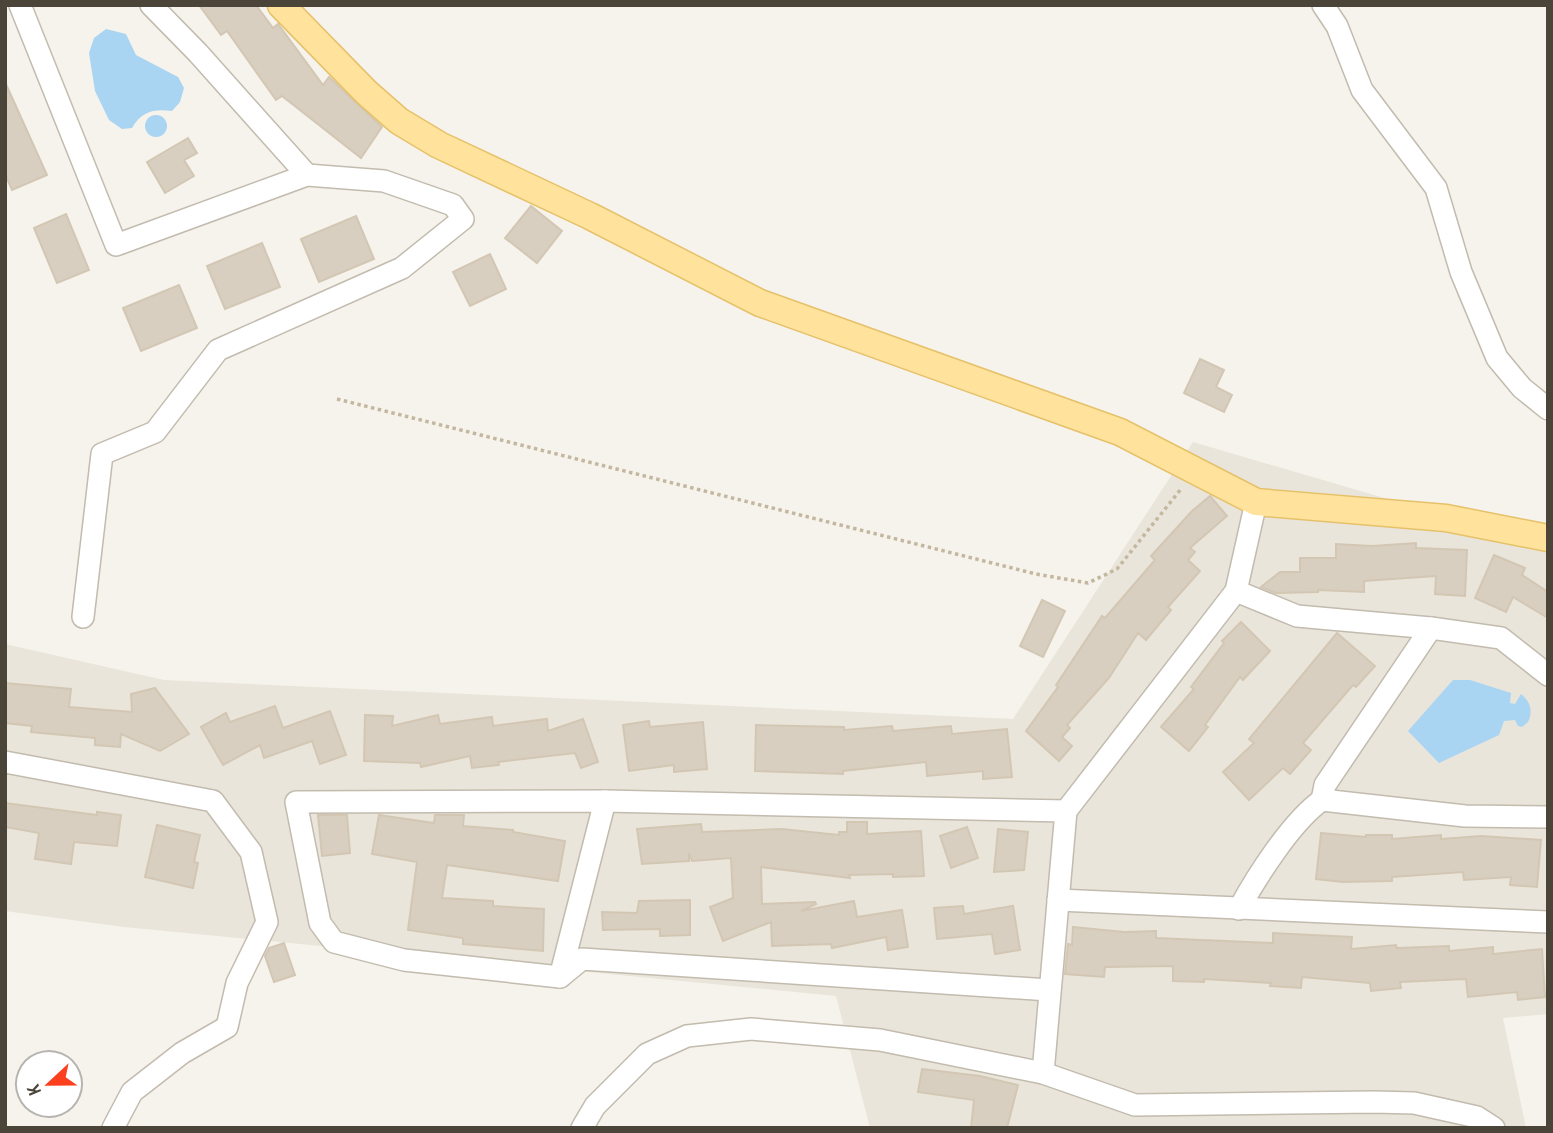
<svg xmlns="http://www.w3.org/2000/svg" width="1553" height="1133" font-family="'Sofia Sans Condensed',sans-serif">
<style>
.residential{fill:#eae5da}
.water{fill:#a9d4f2}
.building{fill:#d8cfc1;stroke:#d3c7b4;stroke-width:2}
.lines{fill:none;stroke-linecap:round;stroke-linejoin:round}
.minor-casing{stroke:#c2bbae;stroke-width:24}
.major-casing{stroke:#e6c16a;stroke-width:29}
.path{stroke:#c4b79f;stroke-width:3.5;stroke-dasharray:3.5 3.5;stroke-linecap:butt}
.minor{stroke:#fff;stroke-width:21}
.major{stroke:#ffe39c;stroke-width:26}
</style>
<rect width="100%" height="100%" fill="#f6f3ec"/>
<!-- residential -->
<polygon class="residential" points="1193,442 1538,543 1548,549 1548,1014 1503,1018 1526,1128 870,1128 836,996 124,927 5,911 5,644 164,680 1013,719"/>
<!-- water -->
<g class="water">
<path d="M106,29l20,5 10,21 42,22 6,11 -4,14 -8,9c-18,-2 -30,0 -40,17l-10,1 -13,-9 -14,-29 -6,-38 5,-15z"/>
<circle cx="156" cy="126" r="11"/>
<path d="M1453,680h17l41,13 -1,10 5,1 6,-10c10,8 12,17 7,28l-6,5 -4,-1 -3,-6 -11,1 -5,14 -60,28 -31,-32z"/>
</g>
<!-- building -->
<g class="building">
<polygon points="199,5 256,5 273,28 278,24 323,85 329,77 382,127 361,158 282,96 276,100 227,31 221,35"/>
<polygon points="5,82 47,175 12,190 5,174"/>
<polygon points="188,138 197,153 184,160 194,176 165,193 147,162"/>
<polygon points="531,206 562,231 537,263 505,238"/>
<polygon points="66,214 89,270 57,283 34,228"/>
<polygon points="356,216 374,259 319,282 301,239"/>
<polygon points="262,243 280,287 225,309 207,266"/>
<polygon points="490,254 506,289 470,306 453,272"/>
<polygon points="179,285 197,328 141,351 123,308"/>
<polygon points="1200,359 1224,370 1216,387 1232,395 1224,412 1184,393"/>
<polygon points="1210,496 1227,516 1190,548 1195,552 1188,560 1200,571 1168,607 1171,610 1146,640 1138,633 1109,678 1067,725 1070,728 1062,737 1072,746 1059,761 1026,731 1058,687 1056,685 1102,616 1105,618 1155,560 1151,556 1192,511"/>
<polygon points="1416,543 1416,548 1467,550 1465,596 1435,594 1436,576 1364,581 1364,592 1318,590 1318,592 1276,593 1261,587 1280,572 1300,572 1300,558 1336,558 1336,544 1372,546"/>
<polygon points="1494,555 1525,568 1522,575 1548,592 1548,618 1513,597 1506,612 1475,598"/>
<polygon points="1042,600 1065,611 1043,657 1020,646"/>
<polygon points="1241,622 1270,651 1243,680 1240,677 1205,725 1208,727 1189,751 1161,727 1194,689 1191,687 1224,643 1222,641"/>
<polygon points="1337,633 1375,666 1356,687 1353,685 1303,743 1311,750 1290,774 1283,768 1249,800 1223,772 1254,743 1249,739"/>
<polygon points="5,683 71,689 69,707 132,712 131,694 155,688 189,734 160,751 121,734 120,747 95,745 95,738 31,732 32,726 5,723"/>
<polygon points="275,706 283,728 330,711 346,755 320,764 312,741 264,758 260,745 223,765 201,727 226,713 230,722"/>
<polygon points="365,715 393,716 392,726 438,715 440,724 492,717 493,726 547,719 548,731 583,719 598,762 581,768 575,753 498,762 499,765 472,768 470,756 421,767 420,763 364,761"/>
<polygon points="649,721 650,727 703,722 707,769 674,772 674,765 629,771 623,725"/>
<polygon points="756,725 844,727 844,730 892,726 893,731 951,726 952,734 1007,729 1012,777 983,779 983,771 927,776 926,762 843,771 843,774 755,771"/>
<polygon points="5,803 97,815 97,812 121,815 117,846 74,842 71,864 35,859 39,833 5,827"/>
<polygon points="318,815 347,815 350,853 322,856"/>
<polygon points="379,815 434,823 435,815 464,815 463,826 513,830 513,832 565,841 558,881 447,865 442,898 493,901 493,906 544,909 543,951 463,944 463,938 408,930 417,862 372,854"/>
<polygon points="847,822 867,822 867,834 921,831 924,876 893,877 893,874 849,875 850,878 761,867 762,904 815,902 816,904 801,911 854,901 857,917 902,910 908,947 888,950 886,937 832,948 831,944 772,946 771,922 723,941 710,907 733,898 731,858 692,861 689,853 689,861 642,864 637,829 701,824 702,832 782,829 839,835 839,832 847,832"/>
<polygon points="157,825 200,835 194,862 198,863 193,888 145,877"/>
<polygon points="967,827 978,858 951,868 940,836"/>
<polygon points="998,829 1028,832 1024,870 994,872"/>
<polygon points="1321,833 1366,837 1366,835 1392,835 1392,839 1441,835 1441,839 1481,836 1541,840 1537,887 1510,885 1511,877 1464,880 1463,872 1392,877 1392,881 1343,882 1316,879"/>
<polygon points="690,900 690,935 660,936 660,929 603,930 602,912 637,913 639,901"/>
<polygon points="963,906 964,914 1013,906 1020,950 995,954 992,934 937,939 934,908"/>
<polygon points="1073,927 1124,932 1156,931 1156,938 1273,943 1273,933 1352,937 1351,949 1396,945 1397,948 1449,946 1449,951 1493,947 1493,954 1542,949 1545,997 1518,1000 1517,992 1468,997 1466,979 1400,982 1401,988 1371,991 1370,983 1302,977 1301,988 1270,986 1271,983 1204,979 1204,982 1173,981 1173,966 1105,967 1104,977 1065,974 1068,944 1072,945"/>
<polygon points="284,943 295,975 274,982 265,956 269,948"/>
<polygon points="922,1069 980,1076 1018,1085 1007,1128 971,1128 974,1100 918,1092"/>
</g>
<g class="lines">
<defs>
<g id="minor">
<polyline points="20,5 116,245 307,175 384,181 453,205 463,219 402,268 218,350 155,432 102,454 83,617"/>
<polyline points="151,5 198,53 307,175"/>
<polyline points="1323,5 1337,26 1362,90 1436,188 1461,272 1497,358 1522,388 1548,409"/>
<polyline points="1236,591 1297,616 1431,628 1501,638 1548,675"/>
<polyline points="5,762 213,801 251,852 267,922 237,983 227,1027 182,1053 132,1092 113,1128"/>
<polyline points="1322,800 1325,785 1431,628"/>
<polyline points="1058,900 1548,922"/>
<path d="M1239,909c18,-33 53,-88 83,-109l143,16 83,1"/>
<polyline points="560,977 605,801"/>
<polyline points="1049,990 582,959 560,977 404,960 334,942 320,923 296,802 605,801 1066,811"/>
<polyline points="1043,1073 1066,811 1236,591 1256,502"/>
<polyline points="582,1128 595,1106 647,1054 687,1036 751,1029 880,1040 1043,1073 1135,1105 1374,1102 1414,1103 1477,1117 1494,1128"/>
</g>
<polyline id="major" points="281,5 366,92 399,121 439,145 590,216 760,303 1120,432 1256,502 1446,518 1548,538"/>
</defs>
<!-- minor casing -->
<use href="#minor" class="minor-casing"/>
<!-- major casing -->
<use href="#major" class="major-casing"/>
<!-- path -->
<polyline class="path" points="337,399 1036,574 1088,583 1117,569 1181,489"/>
<!-- minor -->
<use href="#minor" class="minor"/>
<!-- major -->
<use href="#major" class="major"/>
</g>
<!-- border -->
<rect width="1553" height="1133" fill="none" stroke="#4b4439" stroke-width="14"/>
<!-- north arrow -->
<g transform="translate(49 1084) rotate(248)"><circle r="33" fill="#ffffff" stroke="#b7b4b0" stroke-width="2"/>
<path d="M0-5L12 26L0 18L-12 26Z" fill="#fc3f1d"/>
<text y="-10" font-size="19" font-weight="bold" text-anchor="middle" fill="#4b4439">K</text>
</g>
</svg>
